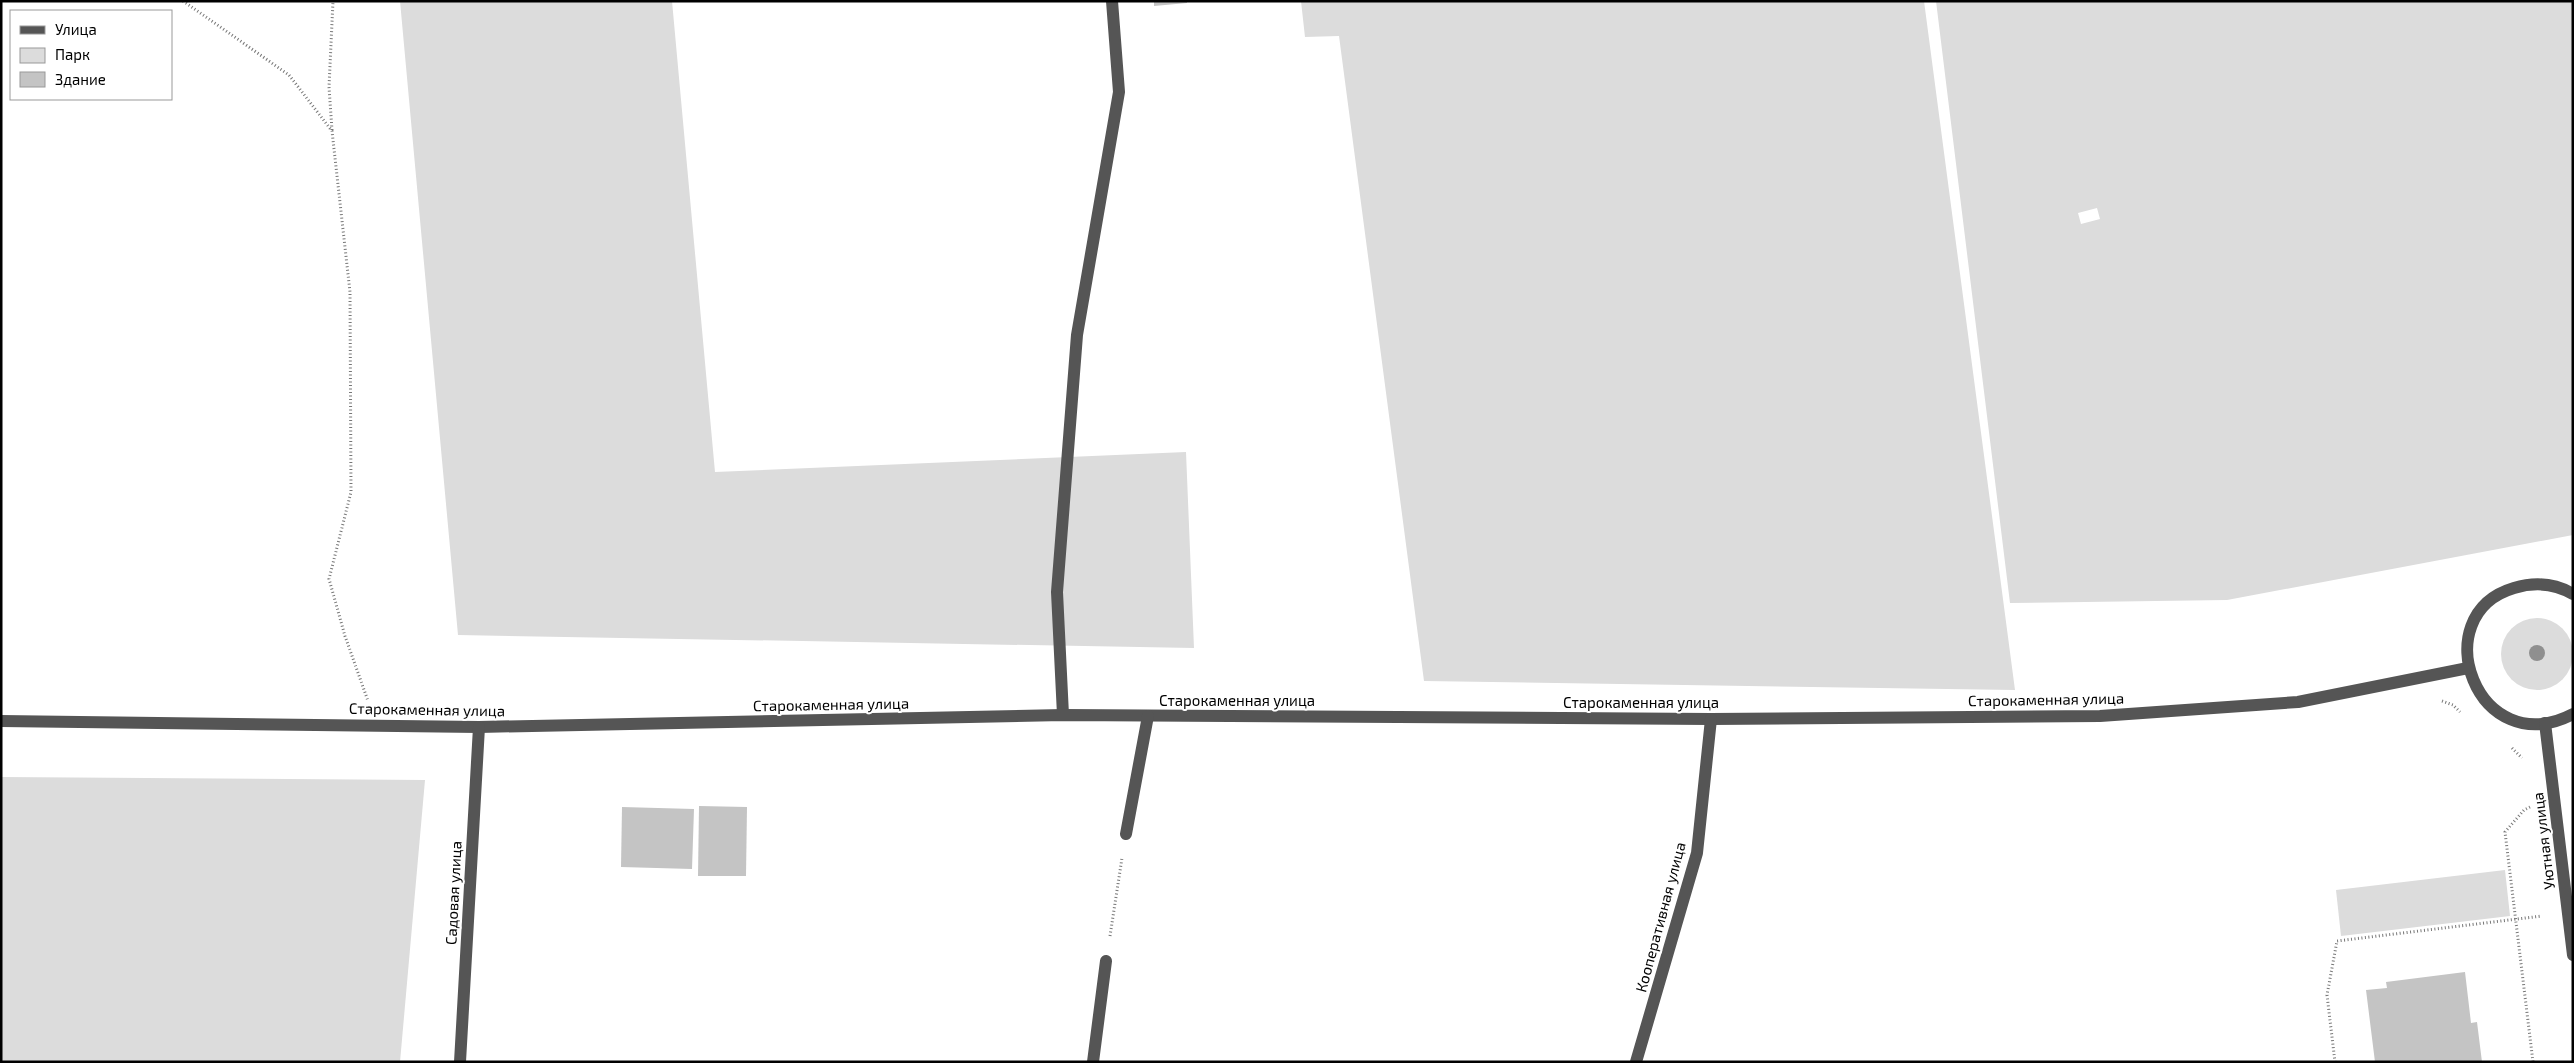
<svg xmlns="http://www.w3.org/2000/svg" width="2574" height="1063" font-family="'Exo 2',sans-serif">
<style>
.green{fill:#dcdcdc;fill-rule:evenodd}
.building{fill:#c4c4c4}
.lines{fill:none;stroke-linecap:round;stroke-linejoin:round}
.path{stroke:#777;stroke-width:3;stroke-dasharray:1 2.5;stroke-linecap:butt}
.minor{stroke:#555;stroke-width:12}
.tree{fill:#8f8f8f}
.labels{text-anchor:middle;dominant-baseline:central;stroke-width:4;stroke-linejoin:round;paint-order:stroke}
.street-label{font-size:15px;fill:#000;stroke:#fff}
</style>
<rect width="100%" height="100%" fill="#fff"/>
<!-- green -->
<g class="green">
<polygon points="400,1 672,1 715,472 1186,452 1194,648 458,635"/>
<polygon points="1301,1 1924,1 2015,690 1424,681 1339,36 1305,37"/>
<path d="M1936,1h637v534l-346,65 -217,3zM2097,208l3,11 -19,5 -3,-11z"/>
<circle cx="2537" cy="654" r="36"/>
<polygon points="1,777 425,780 400,1062 1,1062"/>
<polygon points="2505,870 2510,916 2341,936 2336,890"/>
</g>
<!-- building -->
<g class="building">
<polygon points="1154,1 1187,1 1187,3 1154,6"/>
<polygon points="699,806 747,807 746,876 698,876"/>
<polygon points="622,807 694,809 692,869 621,867"/>
<polygon points="2465,972 2471,1023 2477,1022 2482,1062 2375,1062 2366,990 2387,988 2386,982"/>
</g>
<g class="lines">
<!-- path -->
<g class="path">
<polyline points="183,1 289,75 332,131 350,292 351,492 329,579 345,636 368,701"/>
<polyline points="332,130 329,87 333,1"/>
<polyline points="2442,701 2453,705 2460,712"/>
<polyline points="2512,748 2522,758"/>
<polyline points="2530,807 2524,810 2505,832 2533,1062"/>
<polyline points="1110,936 1122,858"/>
<polyline points="2335,1062 2327,995 2337,941 2542,916"/>
</g>
<!-- minor -->
<g class="minor">
<path d="M2573,594c-19,-11 -39,-12 -59,-6 -91,27 -37,176 59,126"/>
<polyline points="1063,715 1057,592 1077,335 1119,92 1112,1"/>
<polyline points="1,721 479,727 1063,715 1711,719 2100,716 2298,702 2468,668"/>
<polyline points="2545,723 2573,955"/>
<polyline points="1126,834 1148,716"/>
<polyline points="460,1062 479,727"/>
<polyline points="1093,1062 1106,961"/>
<polyline points="1636,1062 1697,853 1711,719"/>
</g>
</g>
<!-- trees -->
<circle class="tree" cx="2537" cy="653" r="8"/>
<g class="labels">
<!-- street labels -->
<g class="street-label">
<text transform="translate(2046 699) rotate(-1)">Старокаменная улица</text>
<text x="1237" y="700">Старокаменная улица</text>
<text x="1641" y="702">Старокаменная улица</text>
<text transform="translate(831 704) rotate(-1)">Старокаменная улица</text>
<text transform="translate(427 709) rotate(1)">Старокаменная улица</text>
<text transform="translate(2543 841) rotate(-97)">Уютная улица</text>
<text transform="translate(453 893) rotate(-87)">Садовая улица</text>
<text transform="translate(1660 917) rotate(-75)">Кооперативная улица</text>
</g>
</g>
<!-- border -->
<rect width="2574" height="1063" fill="none" stroke="#000000" stroke-width="5"/>
<!-- legend -->
<rect x="10" y="10" width="162" height="90" fill="#ffffff" stroke="#999999"/>
<rect x="20" y="26" width="25" height="8" fill="#555555" stroke="#999999"/>
<text x="55" y="35" font-size="15" fill="#000000">Улица</text>
<rect x="20" y="48" width="25" height="15" fill="#dcdcdc" stroke="#999999"/>
<text x="55" y="60" font-size="15" fill="#000000">Парк</text>
<rect x="20" y="72" width="25" height="15" fill="#c4c4c4" stroke="#999999"/>
<text x="55" y="85" font-size="15" fill="#000000">Здание</text>
</svg>
